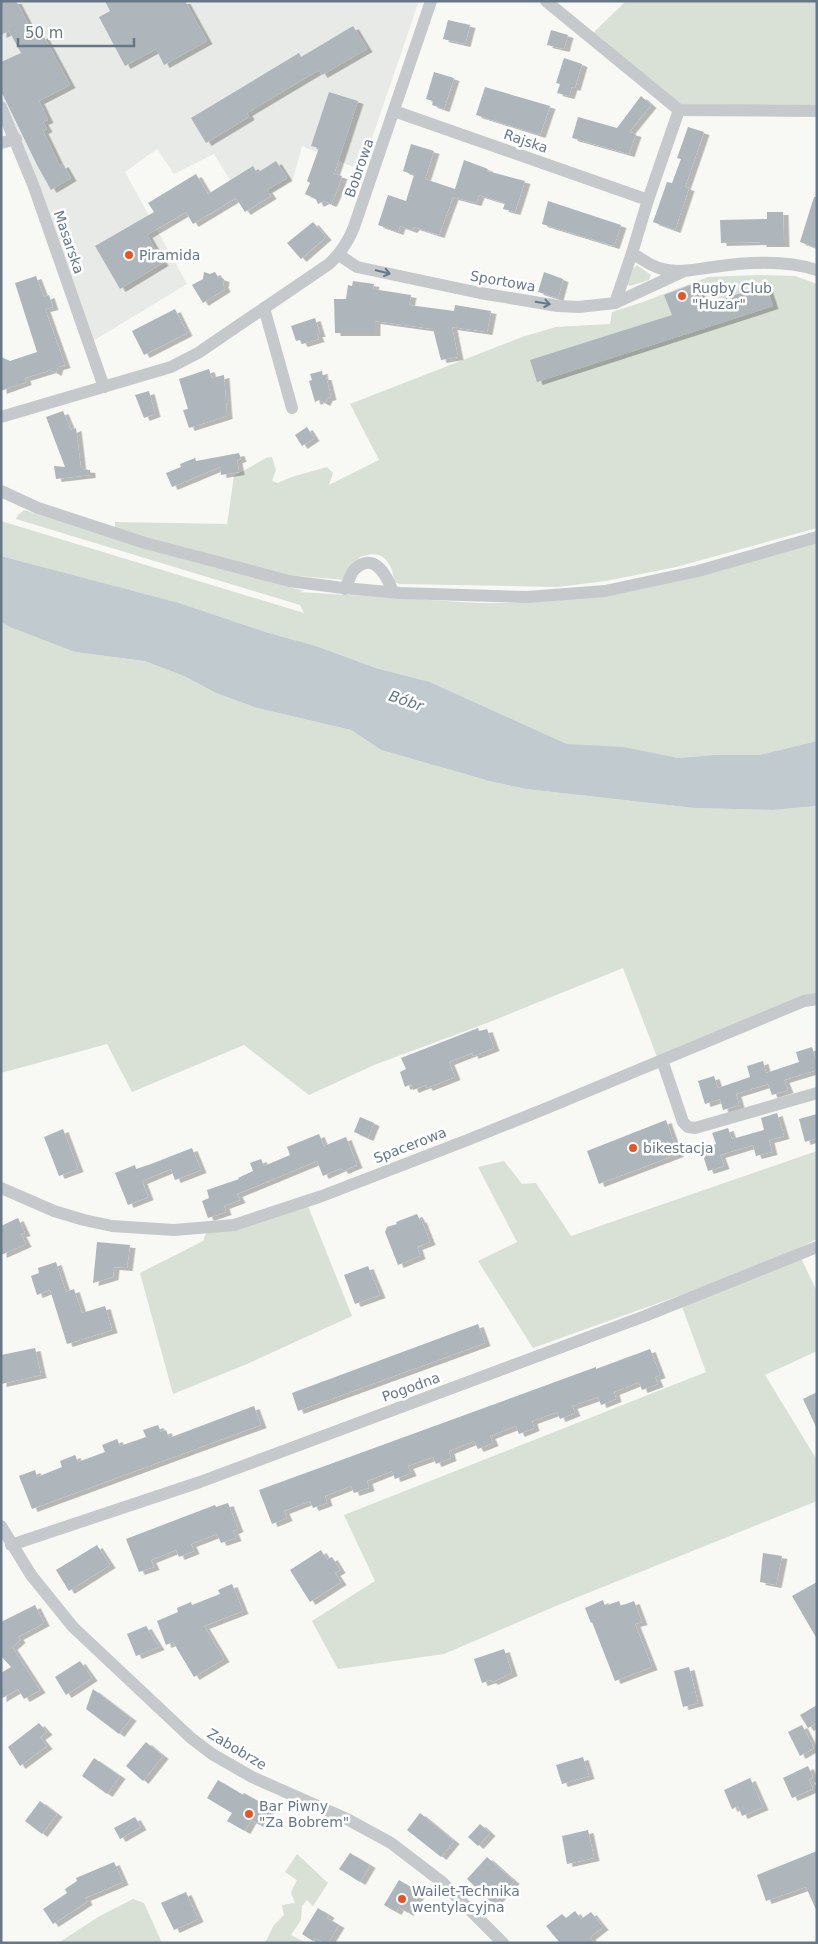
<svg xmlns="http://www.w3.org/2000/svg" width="818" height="1944" font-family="'DejaVu Sans',sans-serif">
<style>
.built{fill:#e8eae8}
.green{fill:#d9e0d6}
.water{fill:#c0cacf}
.building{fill:#aeb6bc;filter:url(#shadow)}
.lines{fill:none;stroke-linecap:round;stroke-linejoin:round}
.minor{stroke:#c5c9cc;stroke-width:12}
.oneway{stroke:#667887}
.poi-dot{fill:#e95423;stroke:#fff;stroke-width:2}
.labels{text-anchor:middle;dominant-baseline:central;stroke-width:5;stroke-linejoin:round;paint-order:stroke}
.street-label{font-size:14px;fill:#667887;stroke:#fff}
.poi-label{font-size:14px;fill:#667887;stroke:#fff;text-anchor:start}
.water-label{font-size:15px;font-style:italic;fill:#627983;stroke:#fff}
</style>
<defs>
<filter id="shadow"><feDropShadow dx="5.5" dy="3" stdDeviation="0" flood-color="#0004"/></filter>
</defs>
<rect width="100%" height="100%" fill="#f8f8f5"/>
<!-- built -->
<polygon class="built" points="1,1 419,1 361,170 302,146 293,179 247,208 214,154 174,174 157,149 125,172 187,284 88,344 1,107"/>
<!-- green -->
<g class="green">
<polygon points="626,1 817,1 817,111 679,110 590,36"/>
<polygon points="637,265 651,275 649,280 630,286 627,284 633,269"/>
<path d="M758,275l37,1 22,8v244l-141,39 -70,14 -49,6 -157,-3 -7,-2c2,-9 -4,-23 -14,-27 -6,-2 -14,0 -19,2l-15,23 -57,-5 -98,-25 -75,-22v-6l111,2 1,1 7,-49 32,-18 6,-1 4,13 -4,11 6,2c15,-8 33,-11 49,-16l6,6 -4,12 50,-25 -29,-56 172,-67 34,-10 54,-3 2,-12 31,-10 65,-25z"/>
<polygon points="24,510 142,548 304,591 298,592 478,603 514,603 527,597 605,591 817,537 817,741 759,755 714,755 678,758 567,744 430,682 376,668 316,646 269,633 178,603 1,556 1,521 304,613 300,605 16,519 18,515"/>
<polygon points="1,622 75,652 143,661 184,676 216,693 257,708 351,730 381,750 493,782 526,789 694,808 773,810 817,806 817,1004 804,1001 657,1057 623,968 487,1023 374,1065 309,1095 244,1045 132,1092 107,1044 1,1073"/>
<polygon points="817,1151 817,1239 797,1249 817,1292 817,1351 765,1375 817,1460 817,1501 563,1603 444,1654 338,1669 312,1621 375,1581 344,1515 706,1372 678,1296 533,1348 478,1261 517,1242 478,1167 504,1161 522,1184 536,1183 571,1236"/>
<polygon points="306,1201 352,1316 247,1364 173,1394 140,1273 203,1241 208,1228"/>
<polygon points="297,1854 328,1883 313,1906 307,1900 302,1906 301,1920 291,1935 306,1943 265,1943 274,1925 284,1915 282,1905 295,1903 291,1892 297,1880 285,1872"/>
<polygon points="133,1899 144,1903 162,1943 58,1943 100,1916"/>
</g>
<!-- water -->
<polygon class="water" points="1,556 179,603 269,633 316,646 376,668 430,682 567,744 623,747 678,758 714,755 759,755 817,741 817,806 773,810 694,808 526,789 493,782 381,750 351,730 257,708 216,693 184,676 144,661 75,652 10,627 1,622"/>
<!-- building -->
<g class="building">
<polygon points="1,1 16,1 36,39 43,35 70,85 39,101 48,120 43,122 47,129 43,131 60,166 63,164 71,178 51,190 37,165 1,91 1,62 21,53 9,31 1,35"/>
<polygon points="105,1 185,1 207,41 164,65 156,49 125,66 99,17 110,11"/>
<polygon points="448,20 470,25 465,44 443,39"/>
<polygon points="353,26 367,49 322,75 319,70 247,113 249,117 206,143 191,118 299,53 301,57"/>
<polygon points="551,30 568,35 564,49 547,45"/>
<polygon points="564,58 582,64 575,88 572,87 569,96 557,93 560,84 556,83"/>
<polygon points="434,72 454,78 444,109 432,105 433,101 426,99"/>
<polygon points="485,87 550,106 540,135 476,115"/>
<polygon points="329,92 358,101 334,174 342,176 335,196 331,204 324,201 318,204 316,199 305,194 310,183 307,181 319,148 311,146"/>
<polygon points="641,96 651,105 629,132 636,134 629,154 572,138 578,117 617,128"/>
<polygon points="688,127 704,132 685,187 689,188 675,230 653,222 667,182 672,183 681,159 677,158"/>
<polygon points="411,144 434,151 425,179 455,189 464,160 488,169 487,171 525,181 515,212 503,209 505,203 479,195 476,203 453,197 439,235 414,227 412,230 400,226 398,232 378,225 388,195 406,201 414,175 403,171"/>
<polygon points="276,161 287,178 267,190 271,196 245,212 236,198 193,224 186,212 147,235 163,263 120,289 95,246 154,212 148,203 196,174 208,194 253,166 257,173"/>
<polygon points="814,197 817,197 817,248 800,242"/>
<polygon points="548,201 621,225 614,246 542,224"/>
<polygon points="767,212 783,212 784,244 761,244 761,242 721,243 720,220 767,219"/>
<polygon points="313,222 326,237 301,259 287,243"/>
<polygon points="204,272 210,274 215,272 218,277 224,279 223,285 225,289 203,303 192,285 203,279"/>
<polygon points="544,272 563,279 558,298 538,292"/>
<polygon points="36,276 44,297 49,295 53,307 45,309 65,365 58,367 56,373 51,370 25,378 26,382 1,391 1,357 10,361 37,352 15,283"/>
<polygon points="353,281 374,284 373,289 411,295 409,305 454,311 455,305 491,311 487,332 452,327 458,357 441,360 433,329 375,321 375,333 335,333 334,299 346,299 348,285 352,286"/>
<polygon points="696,283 704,305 766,285 773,306 537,382 530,360 672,315 664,295"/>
<polygon points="175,309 187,333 144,355 132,331"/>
<polygon points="315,318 320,334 317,334 319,339 302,344 300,340 296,341 291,326"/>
<polygon points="209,369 212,378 224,375 227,416 189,428 183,410 188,409 179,379"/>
<polygon points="322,371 323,377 326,377 331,397 327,398 325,403 319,400 315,402 309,381 312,380 310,374"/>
<polygon points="149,391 155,414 144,418 135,395"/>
<polygon points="63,411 71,430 76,428 81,469 90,470 90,475 56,479 54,466 65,467 46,417"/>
<polygon points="307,427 314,438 302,446 295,435"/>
<polygon points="239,453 241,459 237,460 239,472 221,475 220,467 172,487 166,473 181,467 180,464 195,458 196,461"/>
<polygon points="478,1028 479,1031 487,1029 494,1048 473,1056 472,1053 449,1062 455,1077 427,1088 426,1085 413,1090 411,1084 405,1087 400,1072 406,1069 401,1058"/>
<polygon points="812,1047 817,1062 817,1070 784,1080 788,1090 772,1095 768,1084 736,1094 739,1105 723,1110 720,1099 705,1104 698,1081 714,1076 718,1088 750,1077 747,1066 763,1061 766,1073 799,1062 796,1052"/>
<polygon points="777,1113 784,1136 769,1140 772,1152 756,1156 753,1145 720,1155 724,1166 708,1171 701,1149 716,1144 712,1133 728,1128 732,1139 764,1130 761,1118"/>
<polygon points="817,1114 817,1138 805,1142 799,1119"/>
<polygon points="360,1117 374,1123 368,1138 354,1132"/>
<polygon points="666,1120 678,1154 599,1184 587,1151"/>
<polygon points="63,1129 78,1169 59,1176 44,1137"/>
<polygon points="319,1134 324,1146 346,1137 357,1165 343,1171 341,1168 323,1176 317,1161 237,1194 240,1200 224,1206 226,1212 208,1218 202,1201 209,1198 207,1190 239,1179 238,1178 253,1171 250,1163 261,1159 264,1166 290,1155 287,1147"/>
<polygon points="192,1148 201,1170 175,1180 171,1169 142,1181 148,1197 128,1205 115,1173 135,1165 136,1169 151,1164"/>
<polygon points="417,1214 420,1220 421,1219 430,1242 417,1247 420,1256 398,1265 385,1232 387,1227 397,1224 396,1222"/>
<polygon points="18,1218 25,1233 21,1234 26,1244 1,1255 1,1226"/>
<polygon points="97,1242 130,1245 127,1268 114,1267 113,1277 93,1283"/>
<polygon points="56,1262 66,1292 74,1289 82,1313 105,1306 112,1330 67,1344 50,1290 37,1295 31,1276 39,1273 38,1268"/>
<polygon points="368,1266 380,1295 355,1304 344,1275"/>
<polygon points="478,1324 485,1343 298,1411 292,1393"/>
<polygon points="35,1348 41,1375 1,1384 1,1355"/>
<polygon points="650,1349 660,1375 655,1377 658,1384 642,1390 639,1382 614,1392 616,1399 601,1405 598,1397 572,1406 575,1413 560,1419 557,1412 532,1421 534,1428 519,1434 516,1426 490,1436 493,1443 478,1449 474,1441 449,1451 451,1458 436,1464 433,1457 408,1466 411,1473 395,1479 392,1471 367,1481 369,1488 354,1493 351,1486 325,1496 327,1503 313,1508 310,1501 284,1511 287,1518 272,1524 259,1490 596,1367 596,1369"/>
<polygon points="817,1392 817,1429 803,1399"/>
<polygon points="254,1406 261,1425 32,1509 19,1476 35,1470 37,1477 62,1467 60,1461 75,1455 78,1462 105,1452 102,1445 117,1439 120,1446 146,1437 143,1430 158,1425 161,1432 166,1430 169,1438"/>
<polygon points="228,1503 238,1529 233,1531 236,1538 221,1543 217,1534 191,1544 194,1551 179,1557 176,1550 151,1560 154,1567 139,1572 126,1539 215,1505 216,1507"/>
<polygon points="97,1545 110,1565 69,1591 56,1570"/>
<polygon points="321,1550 327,1560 332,1557 340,1570 335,1573 341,1582 310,1602 290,1570"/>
<polygon points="763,1553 782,1556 776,1585 760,1582"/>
<polygon points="817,1582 817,1639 792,1596"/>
<polygon points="232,1584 243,1611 204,1626 224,1659 194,1677 173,1642 166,1645 157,1621 178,1612 177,1608 191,1602 192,1605 220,1594 218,1590"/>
<polygon points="603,1600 605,1606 619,1601 621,1606 634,1601 642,1622 635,1624 652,1667 615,1681 592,1622 591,1623 585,1608"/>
<polygon points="35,1605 44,1623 18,1637 20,1640 12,1647 40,1690 24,1699 18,1689 1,1699 1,1673 11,1667 1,1656 1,1622"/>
<polygon points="146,1626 159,1647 136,1656 127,1634"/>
<polygon points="504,1649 512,1673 492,1682 491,1680 482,1683 474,1659"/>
<polygon points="80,1661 92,1678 66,1695 55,1677"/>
<polygon points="689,1667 698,1703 683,1707 674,1671"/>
<polygon points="93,1689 131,1718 119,1734 86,1709"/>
<polygon points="817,1705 817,1723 808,1728 800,1715"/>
<polygon points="39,1723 47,1732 40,1737 47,1746 20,1766 8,1747"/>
<polygon points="802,1725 814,1748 800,1756 788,1732"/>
<polygon points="146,1742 163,1756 143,1781 126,1766"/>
<polygon points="583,1757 589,1776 562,1784 556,1765"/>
<polygon points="94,1758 120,1776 107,1794 82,1776"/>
<polygon points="808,1766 813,1777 809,1780 813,1789 792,1798 783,1778"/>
<polygon points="750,1778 763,1807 742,1816 738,1806 732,1809 724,1790"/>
<polygon points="218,1780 243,1795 244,1793 270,1808 260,1825 251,1820 245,1831 227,1821 232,1813 207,1798"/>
<polygon points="40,1801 57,1814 42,1834 25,1821"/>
<polygon points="420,1813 454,1841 441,1857 407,1830"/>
<polygon points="135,1817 141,1827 120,1839 114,1828"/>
<polygon points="480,1824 490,1833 478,1846 468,1837"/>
<polygon points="588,1830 594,1858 567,1864 562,1836"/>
<polygon points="817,1851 817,1912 806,1887 766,1901 757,1875"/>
<polygon points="350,1853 370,1865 360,1882 339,1869"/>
<polygon points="487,1857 514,1881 493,1904 467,1879"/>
<polygon points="114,1862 123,1882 85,1898 87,1902 53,1924 43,1909 67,1893 65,1889 77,1881 76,1878"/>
<polygon points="399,1880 420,1893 408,1913 399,1907 396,1912 384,1905"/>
<polygon points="186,1892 198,1919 174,1930 161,1903"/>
<polygon points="318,1908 329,1915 327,1918 339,1925 328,1943 323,1943 315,1938 313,1941 302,1934"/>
<polygon points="575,1911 581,1919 591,1912 603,1927 590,1937 594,1943 560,1943 546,1926 562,1914 566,1918"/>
</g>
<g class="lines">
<!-- minor -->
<g class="minor">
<polyline points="546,1 679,110 817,111"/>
<polyline points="1,107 34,187 104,387"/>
<path d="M394,111l254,89 -16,53c11,7 22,15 35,17 16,3 30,-1 46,-3 33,-5 71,-8 104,3"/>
<polyline points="1,143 16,139"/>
<polyline points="648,200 679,110"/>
<polyline points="339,255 357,267 480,293 558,306 579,307 615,303 682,272"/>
<polyline points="615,303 632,253"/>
<polyline points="264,308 292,408"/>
<path d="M1,417l170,-50 27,-14 131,-89c12,-11 19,-22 25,-37l77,-226"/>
<polyline points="1,491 38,508 145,543 289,581 343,588 400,593 527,597 605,591 698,571 817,537"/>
<path d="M345,589c3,-6 5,-14 9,-19 20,-20 33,6 39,22"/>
<polyline points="662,1060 683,1122 688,1127 695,1128 817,1093"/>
<polyline points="1,1188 54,1211 84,1220 112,1226 174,1230 234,1225 322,1196 465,1141 547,1108 804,1001 817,999"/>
<polyline points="1,1526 31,1575 73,1627 191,1738 212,1754 252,1777 347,1819 391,1843 442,1882 503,1943"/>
<polyline points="11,1545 200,1482 645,1316 817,1247"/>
</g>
</g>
<!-- one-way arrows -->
<defs><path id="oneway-shaft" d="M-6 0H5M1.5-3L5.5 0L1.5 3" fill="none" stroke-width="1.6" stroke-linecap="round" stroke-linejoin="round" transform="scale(1.25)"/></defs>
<g class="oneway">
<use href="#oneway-shaft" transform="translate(383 272) rotate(13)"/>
<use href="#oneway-shaft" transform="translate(543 303) rotate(9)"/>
</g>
<!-- markers -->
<g class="poi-dot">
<circle cx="129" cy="255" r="5"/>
<circle cx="682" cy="296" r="5"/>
<circle cx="633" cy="1148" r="5"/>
<circle cx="249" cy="1814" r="5"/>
<circle cx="402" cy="1899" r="5"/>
</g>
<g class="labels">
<!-- street labels -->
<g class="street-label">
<text transform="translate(526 141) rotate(19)">Rajska</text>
<text transform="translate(359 168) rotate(-71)">Bobrowa</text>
<text transform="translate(69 242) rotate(71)">Masarska</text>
<text transform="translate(503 281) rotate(10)">Sportowa</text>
<text transform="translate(410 1145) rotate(-21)">Spacerowa</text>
<text transform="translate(411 1387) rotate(-20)">Pogodna</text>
<text transform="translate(237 1749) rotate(31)">Zabobrze</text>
</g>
<!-- poi labels -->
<g class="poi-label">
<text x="139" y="255">Piramida</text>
<text x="692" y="288">Rugby Club<tspan x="692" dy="16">"Huzar"</tspan></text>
<text x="643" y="1148">bikestacja</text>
<text x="259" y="1806">Bar Piwny<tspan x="259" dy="16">"Za Bobrem"</tspan></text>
<text x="412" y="1891">Wailet-Technika<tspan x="412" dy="16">wentylacyjna</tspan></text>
</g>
<!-- water labels -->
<g class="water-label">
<text transform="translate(406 701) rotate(19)">Bóbr</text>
</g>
</g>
<!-- border -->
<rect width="818" height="1944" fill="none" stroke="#667887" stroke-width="5"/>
<!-- scale -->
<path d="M18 38v8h116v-8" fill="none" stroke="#667887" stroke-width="2.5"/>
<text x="25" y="38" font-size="15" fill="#667887" stroke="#ffffff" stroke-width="4" paint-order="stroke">50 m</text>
</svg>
